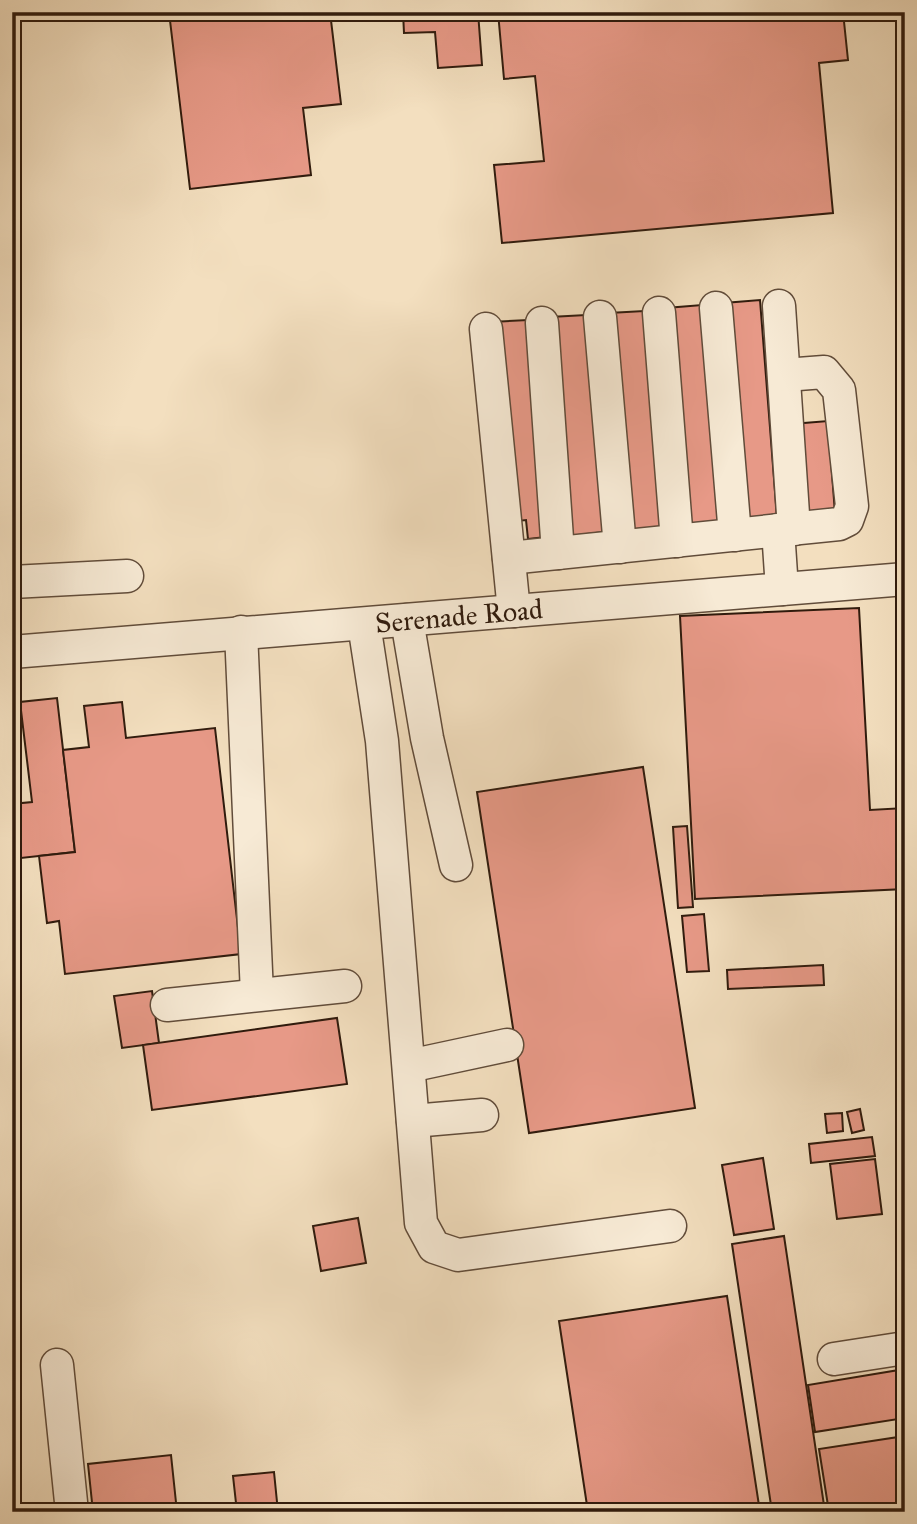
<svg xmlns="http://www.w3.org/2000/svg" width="917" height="1524" font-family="'IM FELL Great Primer',serif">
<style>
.building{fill:#e79987;stroke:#301b0d;stroke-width:2}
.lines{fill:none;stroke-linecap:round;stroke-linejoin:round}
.minor-casing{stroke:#614c3a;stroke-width:35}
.minor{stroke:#f7ead5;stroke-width:32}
.labels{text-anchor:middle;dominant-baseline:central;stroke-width:5;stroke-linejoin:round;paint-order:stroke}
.street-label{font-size:28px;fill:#301b0d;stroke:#f7ead5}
</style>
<rect width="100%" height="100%" fill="#f3dfbf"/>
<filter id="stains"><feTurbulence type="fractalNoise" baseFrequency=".00286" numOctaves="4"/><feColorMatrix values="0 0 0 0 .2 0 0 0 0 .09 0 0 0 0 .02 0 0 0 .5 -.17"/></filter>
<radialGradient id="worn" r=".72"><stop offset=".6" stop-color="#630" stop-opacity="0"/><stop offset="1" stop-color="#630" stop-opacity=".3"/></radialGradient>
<!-- building -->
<g class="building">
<polygon points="169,12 330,12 341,104 303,108 311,175 190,189"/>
<polygon points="403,12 478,12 482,65 438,68 435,32 404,33"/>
<polygon points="498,12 843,12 848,60 819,63 833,213 502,243 494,165 544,161 535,76 504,79"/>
<polygon points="760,300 777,517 741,520 724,303"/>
<polygon points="702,305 720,523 684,525 666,308"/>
<polygon points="644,311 661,527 626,530 609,313"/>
<polygon points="586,315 604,532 569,536 550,317"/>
<polygon points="528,320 546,537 528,539 526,520 508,522 492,322"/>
<polygon points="828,421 835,513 799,516 792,424"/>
<polygon points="859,608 870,810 905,808 905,889 695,899 680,616"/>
<polygon points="57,698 75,852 12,859 12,804 32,802 20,702"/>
<polygon points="122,702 126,738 215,728 241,954 65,974 59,921 47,923 39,856 75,852 63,750 89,747 84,706"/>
<polygon points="643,767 695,1108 529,1133 477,792"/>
<polygon points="687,826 693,907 678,908 673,827"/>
<polygon points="704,914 709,971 687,972 682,916"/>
<polygon points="823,965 824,985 728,989 727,970"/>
<polygon points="152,991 159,1043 122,1048 114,996"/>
<polygon points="337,1018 347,1084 152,1110 143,1045"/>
<polygon points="860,1109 864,1130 852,1133 847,1112"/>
<polygon points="842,1113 843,1131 827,1133 825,1114"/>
<polygon points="872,1137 875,1156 811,1163 809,1144"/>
<polygon points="763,1158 774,1229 734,1235 722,1165"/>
<polygon points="875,1159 882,1214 837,1219 830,1164"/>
<polygon points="358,1218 366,1263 321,1271 313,1226"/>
<polygon points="784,1236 825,1512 772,1512 732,1244"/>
<polygon points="727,1296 760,1512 588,1512 559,1321"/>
<polygon points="905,1369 905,1418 815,1432 808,1385"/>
<polygon points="905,1436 905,1512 829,1512 819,1449"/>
<polygon points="171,1455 177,1512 93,1512 88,1464"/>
<polygon points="274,1472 278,1512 237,1512 233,1476"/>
</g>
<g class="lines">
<defs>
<g id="minor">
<polyline points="779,306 794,529"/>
<polyline points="716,308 735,535"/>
<polyline points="659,313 677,541"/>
<polyline points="600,317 620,547"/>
<polyline points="542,323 558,553"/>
<polyline points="486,329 514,611"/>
<polyline points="778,530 782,589"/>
<polyline points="509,558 839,524 847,520 852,506 839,390 824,372 785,375"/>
<polyline points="12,582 127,576"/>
<polyline points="407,620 427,738 456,865"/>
<polyline points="364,624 382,741 421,1223 434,1247 458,1255 670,1226"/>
<polyline points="241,632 257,994"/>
<polyline points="12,652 905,579"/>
<polyline points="167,1005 345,986"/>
<polyline points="409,1066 507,1045"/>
<polyline points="413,1121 482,1115"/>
<polyline points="834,1359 905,1348"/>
<polyline points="57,1365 72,1512"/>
</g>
</defs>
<!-- minor casing -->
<use href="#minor" class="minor-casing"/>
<!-- minor -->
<use href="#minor" class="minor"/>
</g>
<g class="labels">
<!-- street labels -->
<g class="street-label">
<text transform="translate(459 616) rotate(-5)">Serenade Road</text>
</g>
</g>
<!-- margin -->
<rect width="917" height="1524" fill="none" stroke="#f3dfbf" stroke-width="42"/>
<rect x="14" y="14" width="889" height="1496" fill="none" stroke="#301b0d" stroke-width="3.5"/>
<rect x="21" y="21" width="875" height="1482" fill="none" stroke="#301b0d" stroke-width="2"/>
<rect width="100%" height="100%" filter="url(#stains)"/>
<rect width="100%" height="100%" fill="url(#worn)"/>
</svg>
